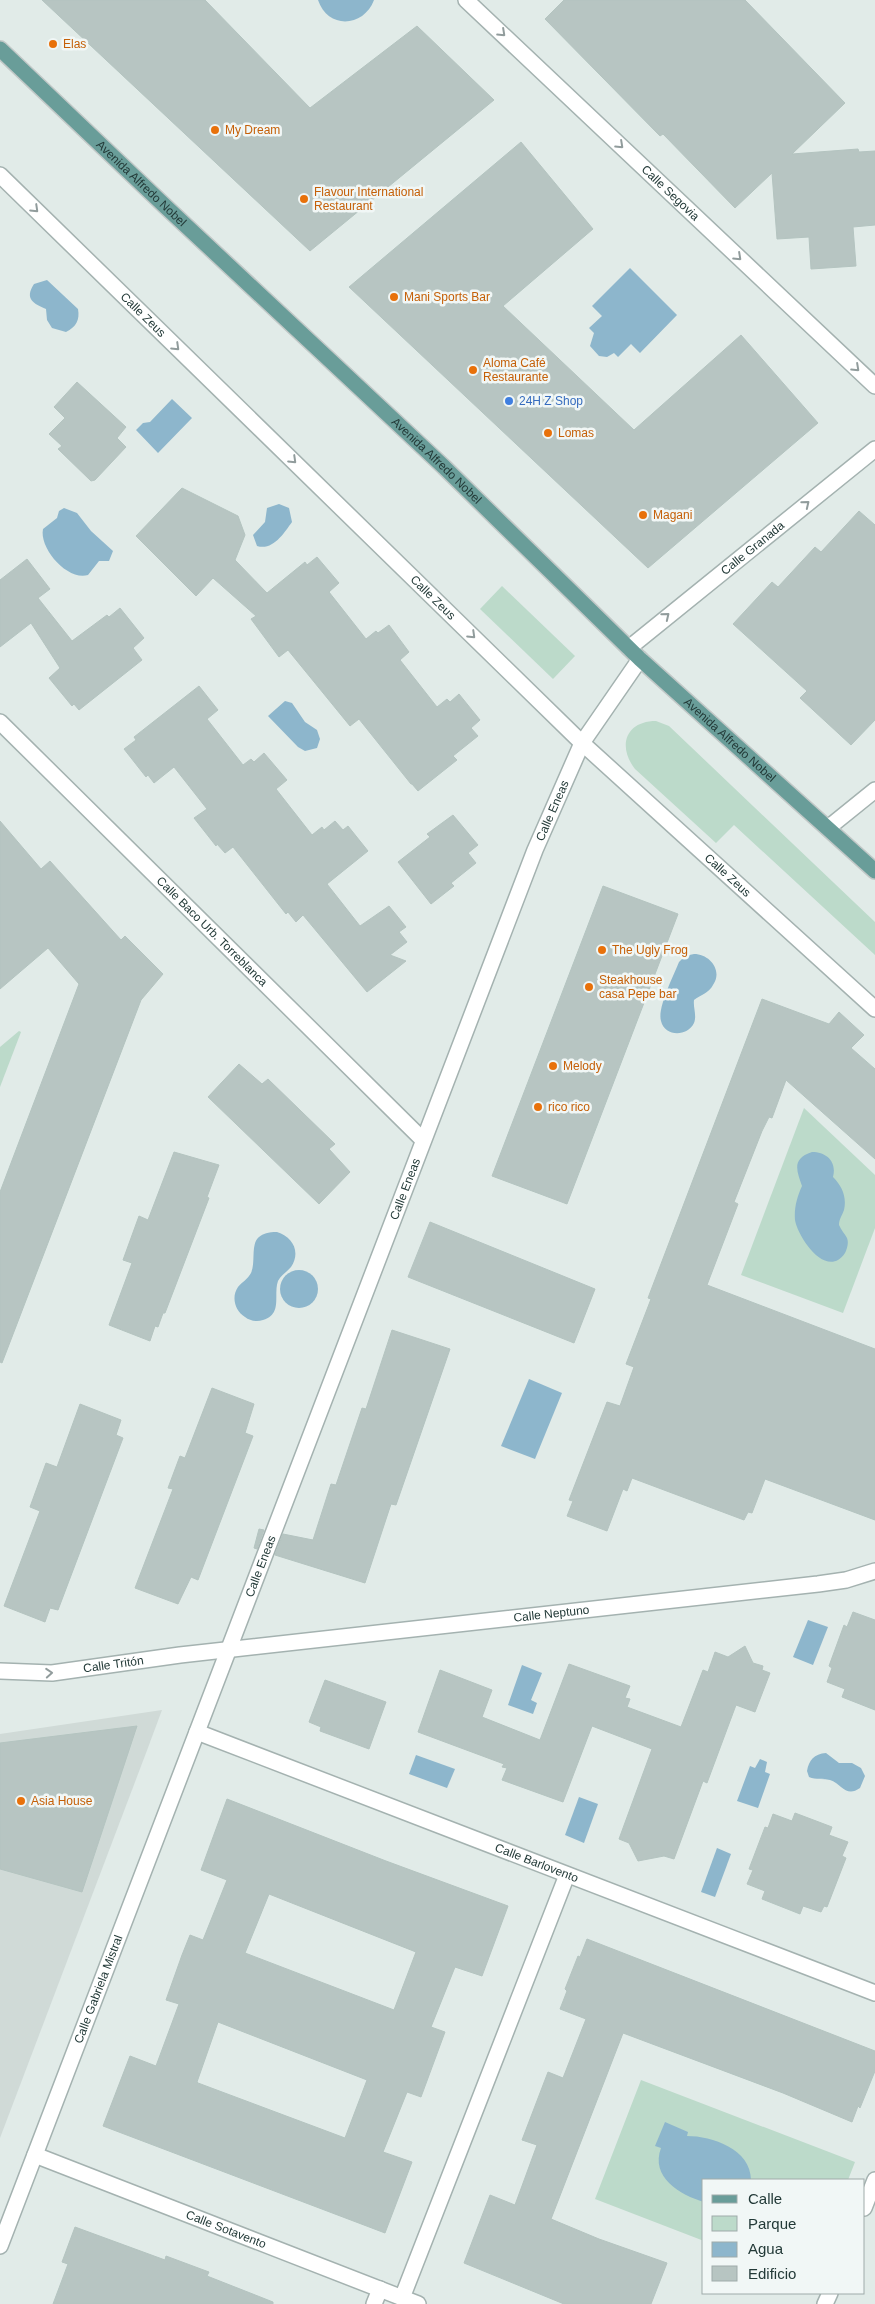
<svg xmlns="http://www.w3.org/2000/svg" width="875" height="2304" font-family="Helvetica,sans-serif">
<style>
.built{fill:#d0dad7}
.green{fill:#bcdaca}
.water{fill:#8db6cc}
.building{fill:#b7c5c2;stroke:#b4c4c0;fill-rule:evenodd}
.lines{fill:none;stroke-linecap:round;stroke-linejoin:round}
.minor-casing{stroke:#a4b2b0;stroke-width:18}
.major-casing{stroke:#c1c8c7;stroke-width:18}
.minor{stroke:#fff;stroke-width:15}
.major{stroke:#699d99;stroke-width:15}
.oneway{stroke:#919c9c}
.food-dot{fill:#e8710a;stroke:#f1f7f6;stroke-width:2}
.shop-dot{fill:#3f7fe0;stroke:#f1f7f6;stroke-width:2}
.labels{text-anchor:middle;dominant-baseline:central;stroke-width:5;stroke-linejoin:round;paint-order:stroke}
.food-label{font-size:12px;fill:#c56008;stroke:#f1f7f6;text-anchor:start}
.street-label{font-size:12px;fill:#233a38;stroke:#f1f7f6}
.shop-label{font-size:12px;fill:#366cbe;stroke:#f1f7f6;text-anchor:start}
</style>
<rect width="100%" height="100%" fill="#e1ebe8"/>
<!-- built -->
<polygon class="built" points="162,1710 146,1753 0,2138 0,1734"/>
<!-- green -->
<g class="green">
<polygon points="502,586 575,656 553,679 480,609"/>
<path d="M656,721l13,5 206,196v33l-141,-130 -18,18 -81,-74c-18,-23 -9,-48 21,-48z"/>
<polygon points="19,1031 21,1032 0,1087 0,1047"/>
<polygon points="804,1108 875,1175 875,1228 843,1313 741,1275"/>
<polygon points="641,2080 855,2162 848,2180 704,2180 704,2241 595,2199"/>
</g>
<!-- water -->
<g class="water">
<path d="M318,0h56c-10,27 -46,30 -56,0z"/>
<polygon points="630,268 677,315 640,353 631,344 618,357 614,353 607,357 599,356 590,346 594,333 589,328 602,316 592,306"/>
<path d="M47,280l31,29c2,11 -2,18 -12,23l-14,-4 -5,-8 -1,-11c-12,-5 -22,-10 -12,-25z"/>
<polygon points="172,399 192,418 158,453 136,430 143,423 150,422"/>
<path d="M279,504l10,4 3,14c-8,11 -19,29 -35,24l-4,-11 12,-13 2,-14z"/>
<path d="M64,508l13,5 14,18 22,20 -4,10h-10l-11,14c-21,6 -49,-27 -45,-46l14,-11 2,-7z"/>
<polygon points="285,701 292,703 305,722 317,730 320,739 317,748 305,751 298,747 268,716"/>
<path d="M694,954c16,0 29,17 19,31 -4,8 -13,10 -19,15 -1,8 3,15 0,23 -7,14 -29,14 -33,-2 -4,-13 13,-46 18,-59l6,-6z"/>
<path d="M812,1152c15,0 25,10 21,25 9,9 14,20 11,33 -2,6 -5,9 -5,15 2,5 6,9 8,13 2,5 0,11 -2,15 -18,27 -47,-15 -50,-33 -1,-12 2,-23 7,-34 -5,-15 -11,-27 10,-34z"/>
<path d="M277,1232c16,5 24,20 14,35 -4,5 -10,8 -13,14 -5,14 5,33 -15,39 -6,2 -13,1 -18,-3 -10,-6 -14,-20 -7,-30 4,-5 10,-8 13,-14 7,-16 -7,-41 26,-41z"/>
<circle cx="299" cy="1289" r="19"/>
<polygon points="529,1379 562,1393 535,1459 501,1446"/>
<polygon points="808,1620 828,1627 813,1665 793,1657"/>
<polygon points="522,1665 542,1673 531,1700 537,1703 533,1714 508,1705"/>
<path d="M826,1753l13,10h13l9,5 4,8 -5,12c-14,10 -18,-4 -30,-8 -7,-2 -14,0 -21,-3l-2,-6c2,-11 7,-17 19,-18z"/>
<polygon points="416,1755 455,1769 447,1788 409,1774"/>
<polygon points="760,1759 767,1762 765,1772 770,1774 758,1808 737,1801 750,1766 755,1768"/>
<polygon points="579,1797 598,1804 584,1843 565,1835"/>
<polygon points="717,1848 731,1854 715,1897 701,1892"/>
<path d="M665,2122l23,10 -1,4c25,0 64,13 64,44h-47v22c-24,-7 -54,-25 -43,-54l-6,-2z"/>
</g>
<!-- building -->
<g class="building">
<polygon points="42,0 205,0 310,108 417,26 494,100 310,251"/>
<polygon points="564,0 745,0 845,103 792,154 858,149 859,152 875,151 875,225 853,227 856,266 811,269 809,237 777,239 772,173 735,208 663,134 660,136 545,19"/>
<polygon points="521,142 593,229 503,306 634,430 741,335 818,423 648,568 349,287"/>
<polygon points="77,382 126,427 117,438 126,447 95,480 91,481 58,449 62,446 49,434 65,418 54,407"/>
<polygon points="182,488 238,516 245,535 235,560 267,593 305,562 307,565 317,557 339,583 329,592 366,639 376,631 378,633 389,625 409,652 400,660 437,707 447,699 450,702 459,694 480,720 471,728 478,736 453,756 457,760 418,791 412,784 411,784 359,719 350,726 288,650 279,657 251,619 256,616 213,578 196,596 136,536"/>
<polygon points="859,511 875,525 875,720 851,745 800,698 807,691 733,624 772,582 778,587 815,547 821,552"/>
<polygon points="27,559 50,589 38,598 72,641 107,615 109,617 120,608 144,638 133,648 142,660 79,710 74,704 72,706 49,678 60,668 31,623 0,647 0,580"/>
<polygon points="199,686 218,710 207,719 243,765 251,759 254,762 264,753 287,780 276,789 312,835 322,827 324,830 335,821 343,830 348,826 368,851 327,884 360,926 389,906 406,927 399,932 407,942 390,955 406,961 367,992 303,915 296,922 288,912 286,914 233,847 225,853 217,844 216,846 194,818 207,809 174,767 154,783 148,775 146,777 124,749 136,740 134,737"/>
<polygon points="453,815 478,845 468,853 476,863 451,883 454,886 431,904 398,862 430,837 427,834"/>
<polygon points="0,821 41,869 50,861 121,940 125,936 163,974 141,1000 2,1363 0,1362 0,1192 79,984 48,948 0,989"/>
<polygon points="603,886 678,914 567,1204 492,1176"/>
<polygon points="762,999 829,1024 839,1012 864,1035 851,1048 875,1069 875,1159 786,1080 772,1118 769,1117 762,1131 734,1202 738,1204 707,1285 875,1349 875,1520 765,1479 752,1513 748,1512 744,1520 632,1478 627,1491 623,1489 607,1531 567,1516 573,1501 569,1500 607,1402 620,1406 634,1367 626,1364 651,1299 648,1298"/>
<polygon points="239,1064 262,1084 268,1079 335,1144 329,1149 350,1172 319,1204 208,1097"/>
<polygon points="174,1152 219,1165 207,1197 209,1198 165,1313 163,1313 158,1327 155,1326 150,1341 109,1325 132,1263 123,1260 139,1216 148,1220"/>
<polygon points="430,1222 595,1289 574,1343 408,1277"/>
<polygon points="392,1330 450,1349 396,1505 391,1504 365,1583 275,1555 283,1534 313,1540 331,1484 336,1485 362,1408 366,1409"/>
<polygon points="212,1388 254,1404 245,1433 253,1436 198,1580 191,1577 178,1604 135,1588 173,1489 168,1488 180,1456 185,1458"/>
<polygon points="80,1404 121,1420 116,1435 123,1438 58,1610 50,1608 45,1622 4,1606 40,1511 30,1507 46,1463 57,1467"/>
<polygon points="259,1529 264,1530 257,1549 254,1548"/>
<polygon points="853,1612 875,1620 875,1710 842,1697 845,1689 827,1682 832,1668 829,1666 844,1625 847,1627"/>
<polygon points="745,1646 753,1663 763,1666 762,1670 770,1673 755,1712 736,1705 707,1783 703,1781 674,1859 664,1856 638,1861 629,1843 619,1839 652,1749 592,1726 563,1802 502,1780 507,1768 502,1767 504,1764 418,1732 440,1670 492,1690 482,1717 540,1740 569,1664 630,1686 625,1698 630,1699 627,1707 681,1727 703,1670 708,1672 715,1652 728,1657"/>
<polygon points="325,1680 386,1702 369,1749 320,1731 321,1727 309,1722"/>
<polygon points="137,1726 82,1892 0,1869 0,1743"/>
<path d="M227,1799l159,62 122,45 -26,70 -27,-9 -24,60 14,5 -24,65 -14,-5 -24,60 29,10 -27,71 -282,-107 27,-70 26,10 23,-62 -13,-4 16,-45 8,-20 13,5 24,-60 -26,-10zM269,1894l147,58 -22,58 -149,-57zM218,2022l149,58 -22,58 -147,-55 -1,-1z"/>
<polygon points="795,1813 832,1827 829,1835 848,1842 842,1856 846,1858 827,1907 824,1906 821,1912 803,1906 800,1914 762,1899 765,1891 747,1884 753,1870 749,1869 765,1827 768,1828 773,1814 792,1821"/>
<polygon points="587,1939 875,2051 875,2071 860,2108 858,2106 852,2122 783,2093 623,2033 551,2219 599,2239 667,2263 651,2304 564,2304 464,2263 490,2195 515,2205 537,2145 522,2140 548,2072 563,2078 586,2019 560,2009 567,1991 565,1989 578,1956 580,1957"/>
<polygon points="75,2227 165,2260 166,2256 209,2272 207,2276 273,2302 273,2304 53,2304 68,2264 62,2262"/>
</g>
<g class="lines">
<defs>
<g id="minor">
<path id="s1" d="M466,0l409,386"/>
<path id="s2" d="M0,175l582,568 293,266"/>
<path id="s3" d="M629,648l246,-199"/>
<path id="s4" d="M0,722l423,418"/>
<polyline points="828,828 875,790"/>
<path id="s5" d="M0,1671l52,2 128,-18 638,-71 28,-4 29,-9"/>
<path id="s6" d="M197,1732l678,261"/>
<path id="s7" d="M35,2155l383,149"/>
<polyline points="864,2208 875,2180"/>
<path id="s8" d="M0,2246l535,-1396 47,-107 58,-84"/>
<polyline points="402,2298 567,1875"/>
<polyline points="374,2304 380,2289"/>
<polyline points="825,2304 830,2293"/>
</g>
<g id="major">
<path id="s9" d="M0,49l166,158 278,260 196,192 235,212"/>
</g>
</defs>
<!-- minor casing -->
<use href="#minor" class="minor-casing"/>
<!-- major casing -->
<use href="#major" class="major-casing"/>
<!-- minor -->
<use href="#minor" class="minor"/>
<!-- major -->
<use href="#major" class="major"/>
</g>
<!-- one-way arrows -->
<defs><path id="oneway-chevron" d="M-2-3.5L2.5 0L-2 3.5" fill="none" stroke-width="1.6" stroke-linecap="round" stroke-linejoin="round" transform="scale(1.25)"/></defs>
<g class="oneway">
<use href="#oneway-chevron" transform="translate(502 33) rotate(43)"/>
<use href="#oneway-chevron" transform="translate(620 145) rotate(43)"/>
<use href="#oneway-chevron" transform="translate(35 209) rotate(44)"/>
<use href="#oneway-chevron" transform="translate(738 257) rotate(43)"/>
<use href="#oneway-chevron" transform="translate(176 347) rotate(44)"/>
<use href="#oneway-chevron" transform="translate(856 368) rotate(43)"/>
<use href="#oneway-chevron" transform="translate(293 460) rotate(44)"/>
<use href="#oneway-chevron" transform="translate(806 504) rotate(-39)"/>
<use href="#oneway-chevron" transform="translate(666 616) rotate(-39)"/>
<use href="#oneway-chevron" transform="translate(472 635) rotate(44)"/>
<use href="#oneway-chevron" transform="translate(49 1673) rotate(-4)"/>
</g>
<!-- markers -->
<g class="food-dot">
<circle cx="53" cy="44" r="5"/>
<circle cx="215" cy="130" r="5"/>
<circle cx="304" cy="199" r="5"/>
<circle cx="394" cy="297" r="5"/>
<circle cx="473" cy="370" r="5"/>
<circle cx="548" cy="433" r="5"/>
<circle cx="643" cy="515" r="5"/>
<circle cx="602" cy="950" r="5"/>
<circle cx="589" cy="987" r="5"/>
<circle cx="553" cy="1066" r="5"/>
<circle cx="538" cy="1107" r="5"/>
<circle cx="21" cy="1801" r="5"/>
</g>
<circle class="shop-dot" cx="509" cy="401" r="5"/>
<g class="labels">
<!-- food labels -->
<g class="food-label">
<text x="63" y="44">Elas</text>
<text x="225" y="130">My Dream</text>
<text x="314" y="192">Flavour International<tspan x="314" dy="14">Restaurant</tspan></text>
<text x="404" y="297">Mani Sports Bar</text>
<text x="483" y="363">Aloma Café<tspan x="483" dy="14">Restaurante</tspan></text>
<text x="558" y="433">Lomas</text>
<text x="653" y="515">Magani</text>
<text x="612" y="950">The Ugly Frog</text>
<text x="599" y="980">Steakhouse<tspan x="599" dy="14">casa Pepe bar</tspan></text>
<text x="563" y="1066">Melody</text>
<text x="548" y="1107">rico rico</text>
<text x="31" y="1801">Asia House</text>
</g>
<!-- street labels -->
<g class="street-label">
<text stroke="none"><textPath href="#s9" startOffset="195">Avenida Alfredo Nobel</textPath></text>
<text stroke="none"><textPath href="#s1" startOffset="281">Calle Segovia</textPath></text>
<text stroke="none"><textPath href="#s2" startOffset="200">Calle Zeus</textPath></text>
<text stroke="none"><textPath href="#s9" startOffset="600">Avenida Alfredo Nobel</textPath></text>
<text stroke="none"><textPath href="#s3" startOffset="159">Calle Granada</textPath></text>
<text stroke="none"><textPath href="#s2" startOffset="605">Calle Zeus</textPath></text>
<text stroke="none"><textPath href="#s9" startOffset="1005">Avenida Alfredo Nobel</textPath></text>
<text stroke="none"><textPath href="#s8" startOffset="1538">Calle Eneas</textPath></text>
<text stroke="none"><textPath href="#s2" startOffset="1010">Calle Zeus</textPath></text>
<text stroke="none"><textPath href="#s4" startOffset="298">Calle Baco Urb. Torreblanca</textPath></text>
<text stroke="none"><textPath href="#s8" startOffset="1132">Calle Eneas</textPath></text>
<text stroke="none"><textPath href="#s8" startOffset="728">Calle Eneas</textPath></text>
<text stroke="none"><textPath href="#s5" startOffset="555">Calle Neptuno</textPath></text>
<text stroke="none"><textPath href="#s5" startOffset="114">Calle Tritón</textPath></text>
<text stroke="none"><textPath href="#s6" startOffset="364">Calle Barlovento</textPath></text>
<text stroke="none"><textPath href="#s8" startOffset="275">Calle Gabriela Mistral</textPath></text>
<text stroke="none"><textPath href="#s7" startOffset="205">Calle Sotavento</textPath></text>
</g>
<!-- shop labels -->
<g class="shop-label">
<text x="519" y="401">24H Z Shop</text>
</g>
</g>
<!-- legend -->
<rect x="702" y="2179" width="162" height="115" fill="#f1f7f6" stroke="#9fabaa"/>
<rect x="712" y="2195" width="25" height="8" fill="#699d99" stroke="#9fabaa"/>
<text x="748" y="2204" font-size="15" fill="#233a38">Calle</text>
<rect x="712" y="2216" width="25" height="15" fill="#bcdaca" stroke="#9fabaa"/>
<text x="748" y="2229" font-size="15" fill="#233a38">Parque</text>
<rect x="712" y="2242" width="25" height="15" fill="#8db6cc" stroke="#9fabaa"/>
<text x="748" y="2254" font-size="15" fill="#233a38">Agua</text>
<rect x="712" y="2266" width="25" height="15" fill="#b7c5c2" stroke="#9fabaa"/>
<text x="748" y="2279" font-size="15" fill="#233a38">Edificio</text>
</svg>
